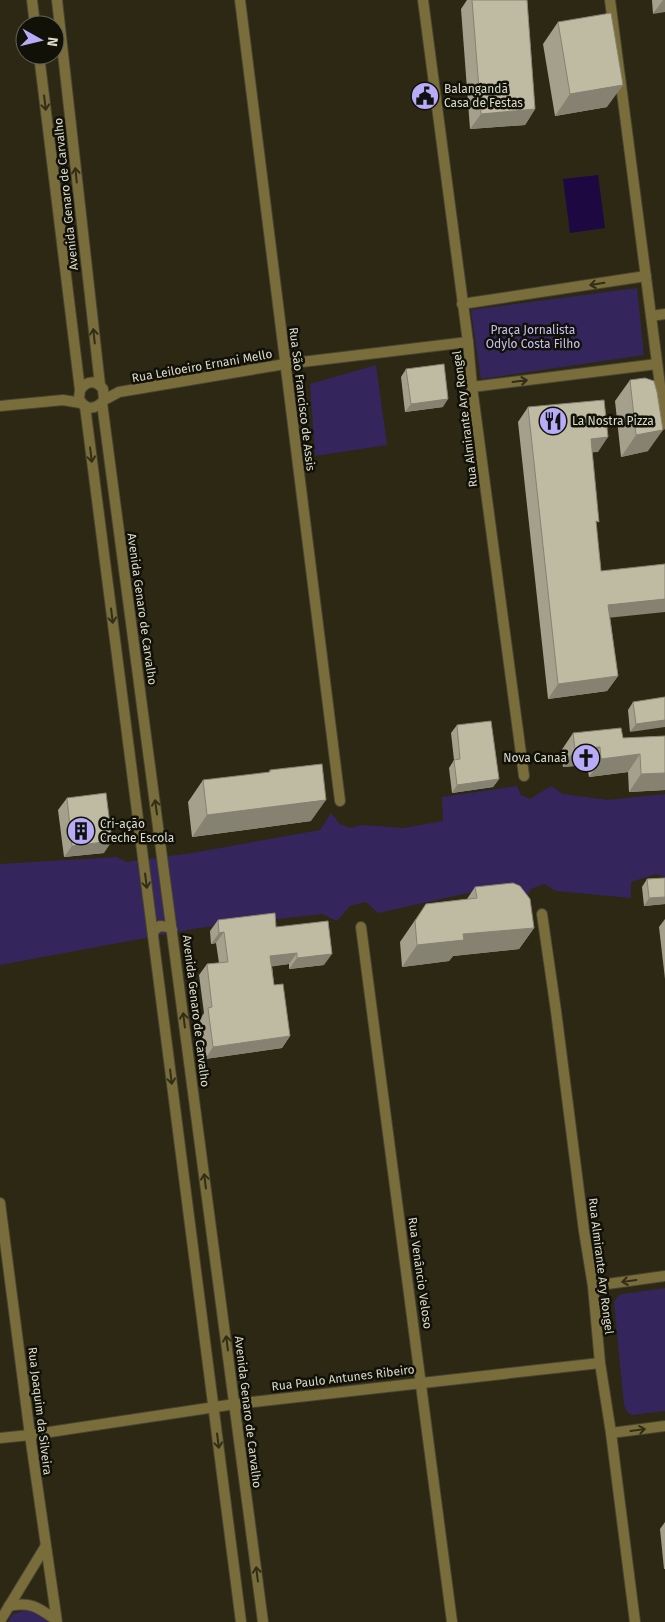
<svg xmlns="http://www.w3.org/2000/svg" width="665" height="1622" font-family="'Fira Sans',sans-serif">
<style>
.green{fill:#34265c}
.water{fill:#1d0842}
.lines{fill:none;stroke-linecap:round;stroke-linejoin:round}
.minor-casing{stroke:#484432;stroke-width:12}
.tertiary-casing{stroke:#484432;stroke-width:12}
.minor{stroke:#796e3b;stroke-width:10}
.tertiary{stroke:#796e3b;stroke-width:10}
.wall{fill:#a4a08b}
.shaded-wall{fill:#868271}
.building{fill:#bfbaa2;stroke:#868271}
.oneway{stroke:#312d17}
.labels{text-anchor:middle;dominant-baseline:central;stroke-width:5;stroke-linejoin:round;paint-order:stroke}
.poi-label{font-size:12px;fill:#dcdacd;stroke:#121108;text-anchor:start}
.street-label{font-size:12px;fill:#dcdacd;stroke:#121108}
.park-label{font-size:12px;fill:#c7bef6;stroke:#121108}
</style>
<rect width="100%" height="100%" fill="#2c2814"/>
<!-- green -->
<g class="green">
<polygon points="637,288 644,355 481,379 471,310"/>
<polygon points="376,365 387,445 315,456 310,384"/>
<polygon points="517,786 521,795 530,799 551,786 563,794 608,800 665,794 665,877 656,874 631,882 631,898 556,891 544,884 531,889 527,897 473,892 378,913 366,902 350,906 337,921 322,914 199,928 0,965 0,864 116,857 127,862 192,853 320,830 331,813 340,824 350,828 361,825 403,828 443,821 442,797"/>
<polygon points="665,1288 665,1411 632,1415 628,1413 624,1405 614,1302 619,1295 623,1294"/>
<polygon points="32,1609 49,1622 8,1622 13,1614"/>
</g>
<!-- water -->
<polygon class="water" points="598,175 605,228 570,233 563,179"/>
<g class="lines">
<defs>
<g id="minor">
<polyline points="240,0 340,801"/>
<polyline points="423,0 468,342 472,387 524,776"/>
<polyline points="610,0 665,424"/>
<polyline points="462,304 646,276"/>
<polyline points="651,316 665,314"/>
<polyline points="472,387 657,364"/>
<polyline points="104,400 119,392 285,364 468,342"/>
<polyline points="0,406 63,400 81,403"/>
<polyline points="542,914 556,1011 584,1231 593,1286 600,1363 611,1433 635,1622"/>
<polyline points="361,927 452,1622"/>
<polyline points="0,1203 30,1435 57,1622"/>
<polyline points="593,1286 665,1276"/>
<polyline points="611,1433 665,1426"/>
<polyline points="0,1438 30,1435 235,1404 600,1363"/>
<path d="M9,1606c22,-5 30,2 47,14"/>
<polyline points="0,1621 45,1547"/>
</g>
<g id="tertiary">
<polyline points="32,0 35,25"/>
<polyline points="57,0 100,385"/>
<path d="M39,55l41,335 -1,8c5,13 17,12 25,2l-1,-11c-7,-9 -16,-9 -23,1"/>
<polyline points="102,403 263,1622"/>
<polyline points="85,406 241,1622"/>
<polyline points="153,935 154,930 160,926 169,927 172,930"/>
</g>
</defs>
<!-- minor casing -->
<use href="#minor" class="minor-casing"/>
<!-- tertiary casing -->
<use href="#tertiary" class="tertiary-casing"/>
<!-- minor -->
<use href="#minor" class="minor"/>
<!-- tertiary -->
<use href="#tertiary" class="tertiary"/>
</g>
<!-- wall -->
<g class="wall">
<polygon points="467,0 527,0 535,109 525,125 470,129 461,9"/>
<polygon points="652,0 665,0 653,14"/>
<polygon points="558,22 607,107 555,116 543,44"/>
<polygon points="406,369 443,407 405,412 401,377"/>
<polygon points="630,380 648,451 621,457 615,401"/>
<polygon points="528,407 598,452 592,452 596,525 601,571 610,618 618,676 607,691 548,699 518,422"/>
<polygon points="665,697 630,732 628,710 633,702"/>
<polygon points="457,725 499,779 493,787 452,793 449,768 454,760 451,733"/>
<polygon points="573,733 623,738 665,736 665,790 629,792 628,772 589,777 587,765 563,767 561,751"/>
<polygon points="270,770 311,821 192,837 188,802 203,780 268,773"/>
<polygon points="67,798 104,853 64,857 58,810"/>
<polygon points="665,878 665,904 644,906 642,887 647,879"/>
<polygon points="475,887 534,928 519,949 453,956 449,961 402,967 400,942 426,904 467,899"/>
<polygon points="665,919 665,979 659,927"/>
<polygon points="218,920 276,927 324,965 289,969 289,964 272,966 274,985 290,1036 282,1048 205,1059 200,1019 204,1013 199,975 207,964 219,963 216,943 211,944 210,931"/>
<polygon points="665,1522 665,1569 664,1569 660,1529"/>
</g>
<!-- shaded-wall -->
<g class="shaded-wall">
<polygon points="663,0 665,0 665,12 653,14"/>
<polygon points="623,85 607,107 555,116 570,94"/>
<polygon points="535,109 525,125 470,129 481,114"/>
<polygon points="448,399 443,407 405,412 411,404"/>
<polygon points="663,430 648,451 621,457 636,435"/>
<polygon points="608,437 598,452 581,453 591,439"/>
<polygon points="665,599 665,612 597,619 608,605"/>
<polygon points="618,676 607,691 548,699 558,684"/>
<polygon points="665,720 665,727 630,732 636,724"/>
<polygon points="600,747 587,765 563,767 575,749"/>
<polygon points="640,754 628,772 589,777 601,759"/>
<polygon points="665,773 665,790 629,792 641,774"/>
<polygon points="499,779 493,787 452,793 457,785"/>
<polygon points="326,800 311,821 192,837 207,815"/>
<polygon points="112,841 104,853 64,857 72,846"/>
<polygon points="665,897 665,904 644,906 649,898"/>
<polygon points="534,928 519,949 453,956 449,961 402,967 417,945 463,934"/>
<polygon points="224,932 216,943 211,944 219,933"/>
<polygon points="297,953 289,964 262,968 270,956"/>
<polygon points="332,954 324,965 289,969 297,958"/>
<polygon points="290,1036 282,1048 205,1059 213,1047"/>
</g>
<!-- building -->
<g class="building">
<polygon points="472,0 527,0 535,109 481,114"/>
<polygon points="611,13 623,85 570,94 558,22"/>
<polygon points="444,364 448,399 411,404 406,369"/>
<polygon points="645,378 654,381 657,392 663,430 636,435 630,380"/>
<polygon points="604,400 608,437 591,439 599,522 596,521 601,571 665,564 665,599 608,605 618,676 558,684 528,407"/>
<polygon points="665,697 665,720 636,724 633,702"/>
<polygon points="491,721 499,779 457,785 454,760 460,759 457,725"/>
<polygon points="621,728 623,738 665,736 665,773 641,774 640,754 601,759 600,747 575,749 573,733"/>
<polygon points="322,764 326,800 207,815 203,780 270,772 270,770"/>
<polygon points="106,793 112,841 72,846 67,798"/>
<polygon points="665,878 665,897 649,898 647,879"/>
<polygon points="513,883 520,886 530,899 534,928 463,934 464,940 417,945 415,921 426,904 477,898 475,887"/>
<polygon points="275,913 276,927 328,921 332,954 297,958 297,953 270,956 274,985 283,984 290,1036 213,1047 208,1008 212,1007 207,964 228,962 224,932 219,933 218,920"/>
</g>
<!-- one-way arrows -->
<defs><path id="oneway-shaft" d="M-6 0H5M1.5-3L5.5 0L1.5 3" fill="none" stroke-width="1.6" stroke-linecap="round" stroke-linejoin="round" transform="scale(1.25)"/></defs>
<g class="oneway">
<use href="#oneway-shaft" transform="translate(45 103) rotate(83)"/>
<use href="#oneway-shaft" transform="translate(76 175) rotate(-96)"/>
<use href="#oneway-shaft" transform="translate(597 284) rotate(171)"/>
<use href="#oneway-shaft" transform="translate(94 336) rotate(-96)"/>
<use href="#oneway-shaft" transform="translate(520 381) rotate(-7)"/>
<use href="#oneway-shaft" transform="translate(91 455) rotate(83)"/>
<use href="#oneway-shaft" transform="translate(112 616) rotate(83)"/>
<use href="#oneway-shaft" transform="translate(156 807) rotate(-98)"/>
<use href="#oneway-shaft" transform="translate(146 881) rotate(83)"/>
<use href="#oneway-shaft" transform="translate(184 1020) rotate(-97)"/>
<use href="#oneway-shaft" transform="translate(171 1077) rotate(83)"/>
<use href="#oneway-shaft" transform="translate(205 1181) rotate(-97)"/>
<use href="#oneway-shaft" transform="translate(629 1281) rotate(172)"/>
<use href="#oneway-shaft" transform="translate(227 1343) rotate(-97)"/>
<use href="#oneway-shaft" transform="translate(638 1430) rotate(-8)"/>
<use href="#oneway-shaft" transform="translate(218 1441) rotate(83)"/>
<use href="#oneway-shaft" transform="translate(257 1574) rotate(-97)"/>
</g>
<!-- icons -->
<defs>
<symbol id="civic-disc" viewBox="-11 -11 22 22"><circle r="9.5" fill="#b8abf7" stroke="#121108"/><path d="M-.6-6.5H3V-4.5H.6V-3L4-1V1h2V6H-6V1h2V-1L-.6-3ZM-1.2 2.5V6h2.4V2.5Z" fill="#111"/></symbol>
<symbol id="restaurant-disc" viewBox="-11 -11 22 22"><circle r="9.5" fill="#b8abf7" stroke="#121108"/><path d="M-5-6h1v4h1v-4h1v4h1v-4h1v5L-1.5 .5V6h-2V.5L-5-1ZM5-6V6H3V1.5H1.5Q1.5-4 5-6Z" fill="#111"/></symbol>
<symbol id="church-disc" viewBox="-11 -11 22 22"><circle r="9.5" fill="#b8abf7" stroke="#121108"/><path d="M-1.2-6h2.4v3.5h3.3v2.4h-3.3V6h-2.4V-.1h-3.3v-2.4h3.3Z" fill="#111"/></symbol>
<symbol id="building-disc" viewBox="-11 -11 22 22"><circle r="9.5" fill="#b8abf7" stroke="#121108"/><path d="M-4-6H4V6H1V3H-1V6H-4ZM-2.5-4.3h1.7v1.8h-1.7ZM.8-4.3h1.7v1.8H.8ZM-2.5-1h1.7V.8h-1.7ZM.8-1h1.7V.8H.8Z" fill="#111"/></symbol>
</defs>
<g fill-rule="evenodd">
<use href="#civic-disc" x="409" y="80" width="32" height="32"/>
<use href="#restaurant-disc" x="537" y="405" width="32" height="32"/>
<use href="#church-disc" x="570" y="742" width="32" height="32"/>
<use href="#building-disc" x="65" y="815" width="32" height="32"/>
</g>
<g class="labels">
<!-- poi labels -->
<g class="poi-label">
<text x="444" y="89">Balangandã<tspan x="444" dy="14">Casa de Festas</tspan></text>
<text x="572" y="421">La Nostra Pizza</text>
<text x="567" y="758" text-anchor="end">Nova Canaã</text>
<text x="100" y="824">Cri-ação<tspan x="100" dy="14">Creche Escola</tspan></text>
</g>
<!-- street labels -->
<g class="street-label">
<text transform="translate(66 194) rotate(-96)">Avenida Genaro de Carvalho</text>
<text transform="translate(202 366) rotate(-10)">Rua Leiloeiro Ernani Mello</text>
<text transform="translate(302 399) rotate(83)">Rua São Francisco de Assis</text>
<text transform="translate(465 419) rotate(-97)">Rua Almirante Ary Rongel</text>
<text transform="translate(142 609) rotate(82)">Avenida Genaro de Carvalho</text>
<text transform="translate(196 1011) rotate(83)">Avenida Genaro de Carvalho</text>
<text transform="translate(601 1266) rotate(83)">Rua Almirante Ary Rongel</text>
<text transform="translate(420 1273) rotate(82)">Rua Venâncio Veloso</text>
<text transform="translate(343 1378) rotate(-7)">Rua Paulo Antunes Ribeiro</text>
<text transform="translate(40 1411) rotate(83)">Rua Joaquim da Silveira</text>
<text transform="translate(248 1412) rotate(83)">Avenida Genaro de Carvalho</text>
</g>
<!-- park labels -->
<g class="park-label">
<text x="533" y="330">Praça Jornalista<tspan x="533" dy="14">Odylo Costa Filho</tspan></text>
</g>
</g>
<!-- north arrow -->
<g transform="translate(40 40) rotate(98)"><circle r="24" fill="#121108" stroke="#636157"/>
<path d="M0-4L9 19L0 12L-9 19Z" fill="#b8abf7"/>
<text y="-8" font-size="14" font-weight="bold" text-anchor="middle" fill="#dcdacd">N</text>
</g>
</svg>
